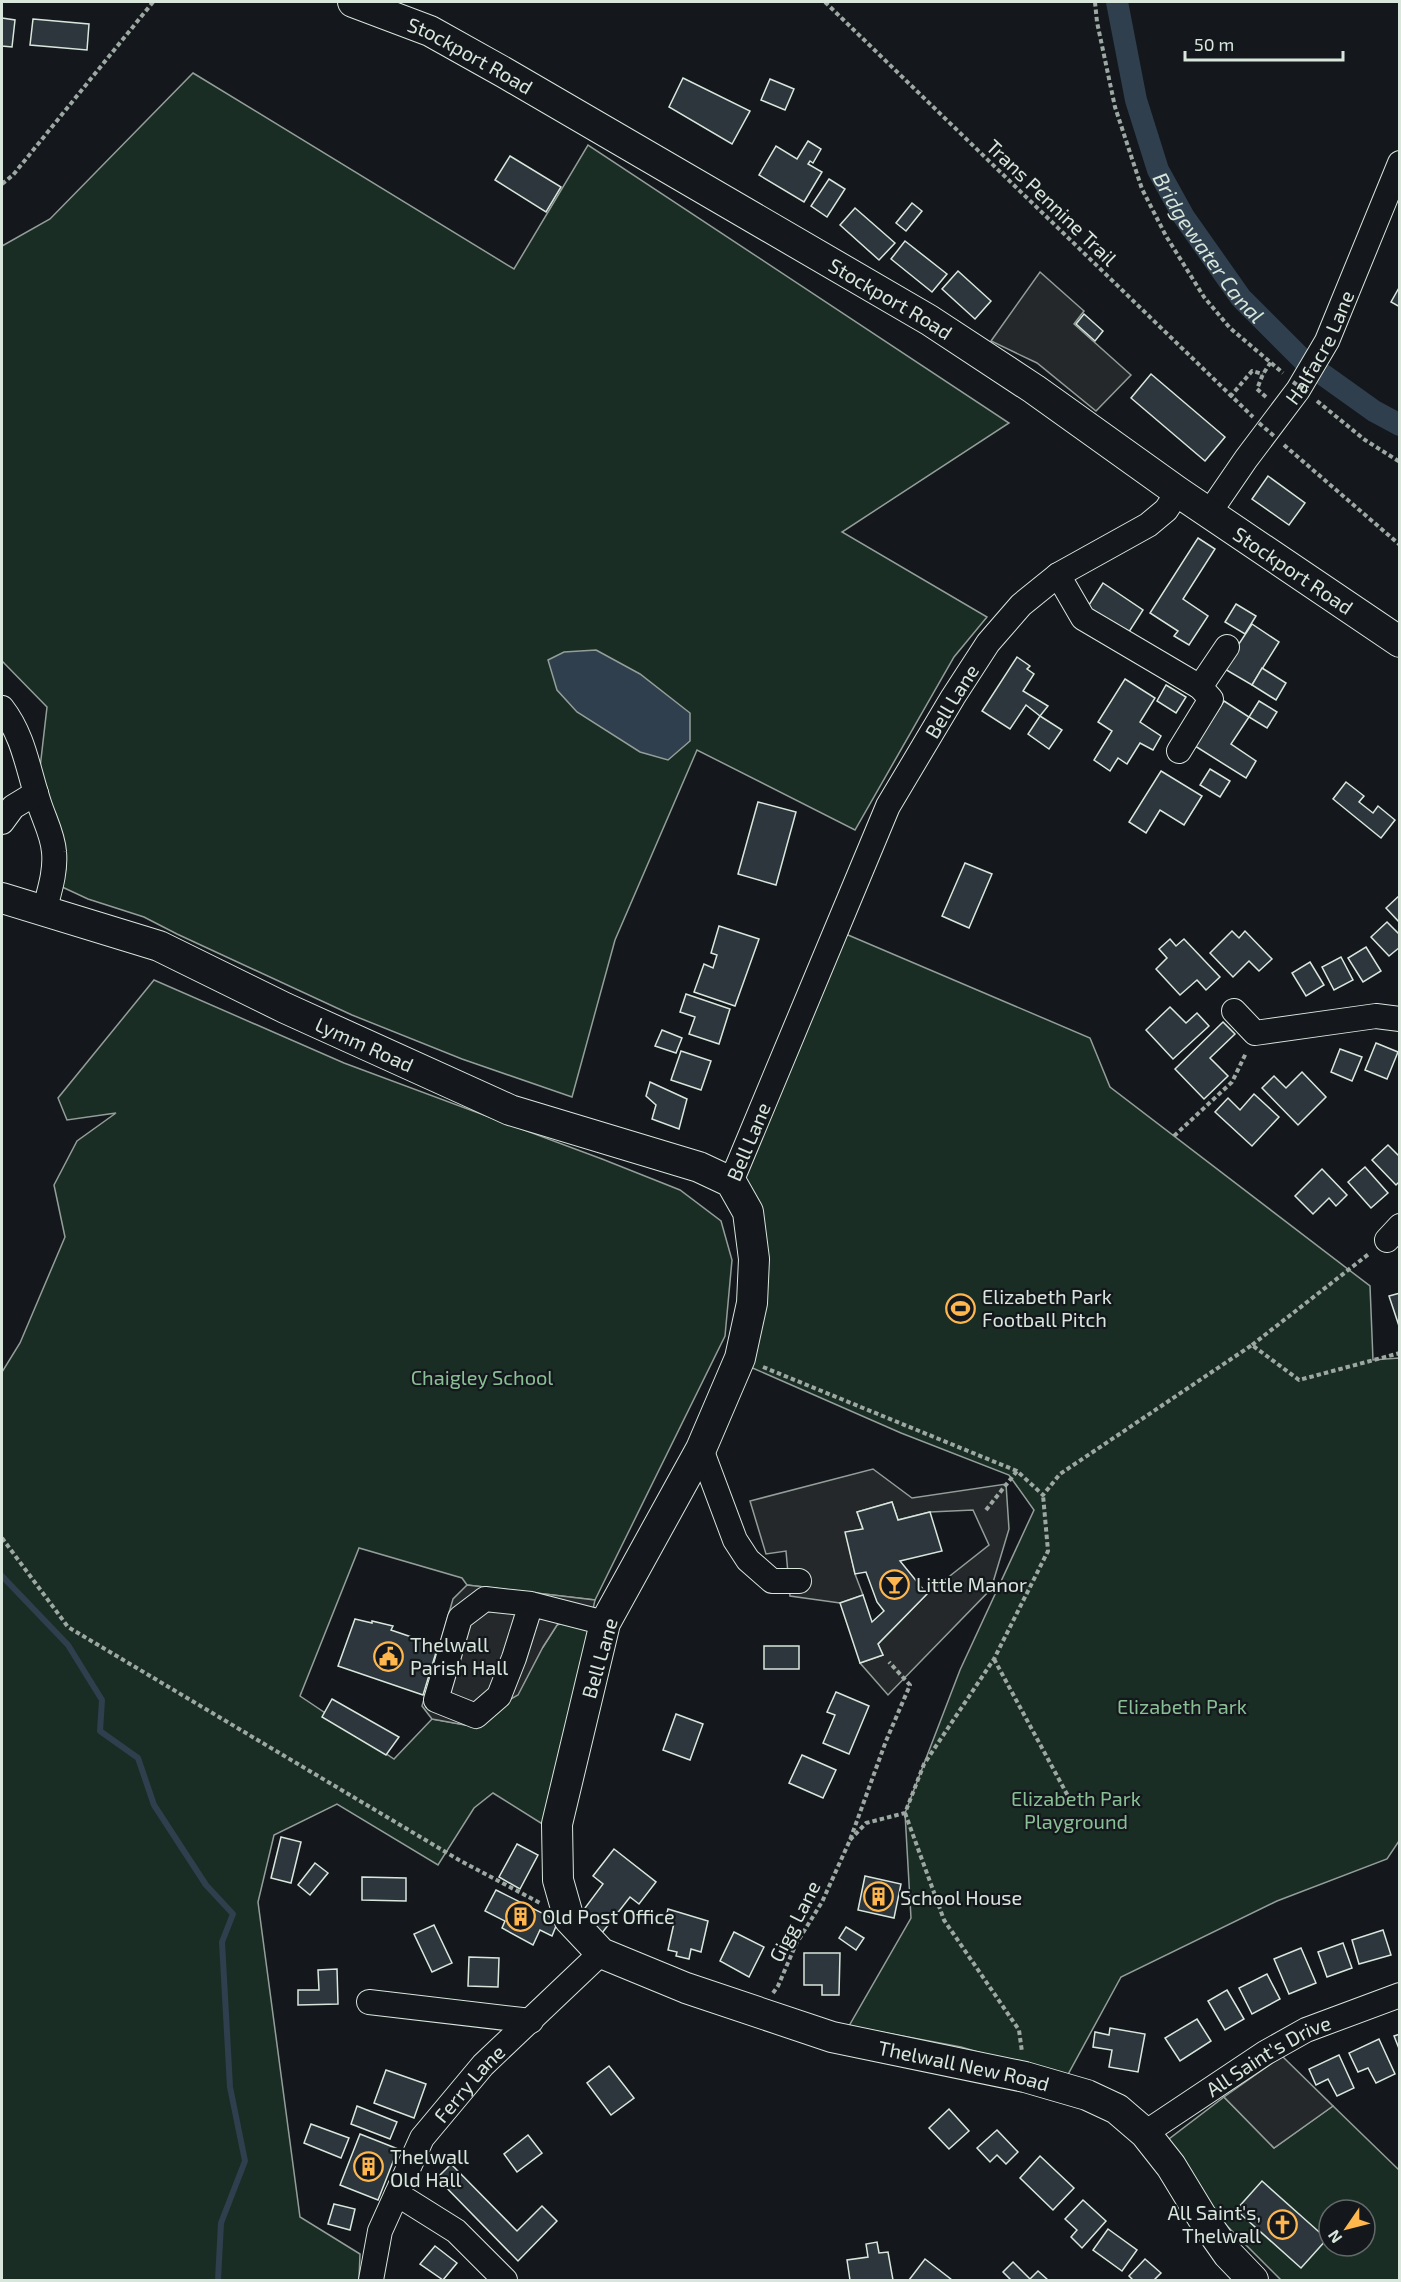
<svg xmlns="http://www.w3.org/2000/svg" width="1401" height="2282" font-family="'Exo 2',sans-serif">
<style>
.green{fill:#1a2d24;stroke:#939e99;stroke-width:1.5;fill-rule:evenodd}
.parking{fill:#24282b;stroke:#939e99;stroke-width:1.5}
.water{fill:#2f3f4d;stroke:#939e99;stroke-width:1.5}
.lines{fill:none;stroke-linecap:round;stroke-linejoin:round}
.stream{stroke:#2f3f4d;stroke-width:6}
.canal{stroke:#2f3f4d;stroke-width:22}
.building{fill:#2c363c;stroke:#d8e6dc;stroke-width:1.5}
.minor-casing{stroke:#d8e6dc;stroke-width:26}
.major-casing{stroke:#d8e6dc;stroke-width:32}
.path{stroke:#9da8a2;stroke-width:4;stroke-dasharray:4.5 3;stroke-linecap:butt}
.minor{stroke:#14181c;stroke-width:24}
.major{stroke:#14181c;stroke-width:30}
.path-bridge{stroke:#9da8a2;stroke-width:4;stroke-dasharray:4.5 3;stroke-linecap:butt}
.labels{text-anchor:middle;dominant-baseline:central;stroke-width:4.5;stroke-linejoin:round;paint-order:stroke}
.street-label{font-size:20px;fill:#d8e6dc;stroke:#14181c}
.poi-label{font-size:20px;fill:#d8e6dc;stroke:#14181c;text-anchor:start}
.park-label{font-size:20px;fill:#8ac095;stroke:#14181c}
.water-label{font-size:21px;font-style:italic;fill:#d8e6dc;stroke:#14181c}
</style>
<rect width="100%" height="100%" fill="#14181c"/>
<!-- green -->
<g class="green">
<polygon points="193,73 514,269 588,145 1009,423 842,532 987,617 954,657 855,830 697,750 615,940 572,1097 462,1059 352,1015 177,934 144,917 88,899 60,886 66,857 62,832 51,811 40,768 47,707 2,661 2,246 50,219"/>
<polygon points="841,932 1090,1038 1110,1087 1370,1286 1373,1360 1399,1358 1399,1841 1387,1859 1277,1901 1121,1977 1066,2078 961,2047 849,2026 911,1918 905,1813 960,1670 1034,1510 1009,1475 901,1433 748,1366 764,1300 728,1170"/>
<polygon points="154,980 344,1063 602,1159 680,1190 721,1221 732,1260 725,1336 595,1600 467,1585 462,1578 359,1548 300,1696 394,1759 432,1719 466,1725 543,1647 557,1625 573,1617 590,1623 544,1825 493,1793 474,1808 438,1865 337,1804 274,1835 258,1902 300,2217 360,2254 359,2280 2,2280 2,1372 20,1343 65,1237 54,1185 77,1141 116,1113 67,1120 58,1098"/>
<path d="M1224,2097l50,51 59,-42 66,64v110h-118l-72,-72 -40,-69zM1329,2210h36v36h-36z"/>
</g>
<!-- parking -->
<g class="parking">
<polygon points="1040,272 1084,311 1074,324 1131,375 1096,411 1037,363 991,341"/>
<polygon points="873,1469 912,1498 1006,1484 1009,1529 991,1589 888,1695 860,1663 883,1655 878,1644 927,1594 989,1545 973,1510 930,1512 898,1520 892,1502 857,1512 863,1529 846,1532 855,1574 863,1595 840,1603 790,1596 786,1551 766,1554 750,1501"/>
<polygon points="467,1585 595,1600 590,1623 573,1617 557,1625 543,1647 518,1695 465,1725 432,1719 422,1706 453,1599"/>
<polygon points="1282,2056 1333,2106 1274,2148 1224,2097"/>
</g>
<!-- water -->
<polygon class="water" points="596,650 640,674 690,713 690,741 668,760 640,752 577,712 557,690 548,660 564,652"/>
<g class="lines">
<!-- stream -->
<polyline class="stream" points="2,1576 68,1645 102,1700 100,1731 138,1758 154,1805 206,1885 233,1914 222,1942 230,2087 245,2161 221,2223 218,2280"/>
<!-- canal -->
<path class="canal" id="s1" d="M1117,2l19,98 22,70 26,47 57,81 63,63 70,50 26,14"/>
</g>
<!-- building -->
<g class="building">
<polygon points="2,18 15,20 12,47 2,46"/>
<polygon points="33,19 89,24 87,50 30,45"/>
<polygon points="683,78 750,111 732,144 669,107"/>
<polygon points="770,79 794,89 785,110 761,100"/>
<polygon points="808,141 821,149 813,163 810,161 808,164 822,172 804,202 759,175 776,146 797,159"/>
<polygon points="510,156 561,187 546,212 495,180"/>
<polygon points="829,179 845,189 827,217 811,206"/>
<polygon points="912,203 922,211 906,231 896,223"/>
<polygon points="855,208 895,243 879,260 840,225"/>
<polygon points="905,241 947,274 932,292 891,259"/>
<polygon points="958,271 991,301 975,319 942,289"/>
<polygon points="1400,286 1400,307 1391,302"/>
<polygon points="1084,314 1103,331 1095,341 1076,324"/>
<polygon points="1151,374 1225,437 1205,461 1131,398"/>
<polygon points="1268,476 1305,503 1289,525 1252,499"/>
<polygon points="1198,538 1215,549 1183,599 1208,616 1189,645 1174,636 1178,631 1150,613"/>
<polygon points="1103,583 1143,610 1127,635 1087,608"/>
<polygon points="1236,604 1256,616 1245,634 1225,622"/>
<polygon points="1252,624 1279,642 1252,685 1223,668"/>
<polygon points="1017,657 1030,666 1027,669 1034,674 1023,691 1048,706 1040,716 1026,705 1010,729 982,711"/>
<polygon points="1262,668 1286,683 1276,700 1252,685"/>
<polygon points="1125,679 1155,698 1140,722 1161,736 1153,750 1140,743 1127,764 1118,758 1110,771 1094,760 1112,731 1098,722"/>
<polygon points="1166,685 1186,697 1176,713 1157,701"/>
<polygon points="1224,701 1249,717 1231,744 1256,761 1246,778 1195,746"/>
<polygon points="1259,701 1277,712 1267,728 1249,717"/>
<polygon points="1040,716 1062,730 1049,749 1028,734"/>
<polygon points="1210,769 1230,781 1220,797 1200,785"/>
<polygon points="1161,771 1202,796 1184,825 1160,810 1146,833 1129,822"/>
<polygon points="1346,782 1364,796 1359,802 1373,813 1378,806 1395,820 1381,838 1333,799"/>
<polygon points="758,802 796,812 776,885 738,874"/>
<polygon points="965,863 992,874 969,928 942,916"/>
<polygon points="1400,895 1400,923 1386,908"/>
<polygon points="1387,922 1400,935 1400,947 1389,956 1371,937"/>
<polygon points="719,926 759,939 735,1006 694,992 704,964 713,968 717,955 711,953"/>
<polygon points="1232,931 1239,938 1245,931 1272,959 1259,971 1249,961 1233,977 1210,953"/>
<polygon points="1170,939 1176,946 1184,939 1220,977 1206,990 1197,980 1180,995 1156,969 1167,958 1159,949"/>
<polygon points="1366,947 1381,971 1363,982 1348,958"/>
<polygon points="1341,957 1353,980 1334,990 1322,967"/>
<polygon points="1310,962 1324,985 1306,996 1292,973"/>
<polygon points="686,994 730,1009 719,1044 689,1034 695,1017 680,1012"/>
<polygon points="1170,1007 1186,1023 1197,1013 1209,1026 1173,1059 1146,1030"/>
<polygon points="1223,1022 1235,1034 1210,1058 1228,1076 1204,1099 1175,1069"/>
<polygon points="662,1030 682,1038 676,1053 655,1046"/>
<polygon points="1376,1043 1398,1052 1387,1079 1365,1070"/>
<polygon points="1340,1049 1362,1057 1352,1081 1331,1072"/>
<polygon points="681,1051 711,1061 701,1090 671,1080"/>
<polygon points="1302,1072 1326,1097 1298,1125 1262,1088 1274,1076 1286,1088"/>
<polygon points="650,1082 687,1099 679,1129 652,1119 656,1105 646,1096"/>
<polygon points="1254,1094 1279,1117 1252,1146 1215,1112 1228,1098 1240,1110"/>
<polygon points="1388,1145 1400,1157 1400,1181 1396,1185 1372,1160"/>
<polygon points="1365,1167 1388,1193 1371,1208 1348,1182"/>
<polygon points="1322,1169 1347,1195 1336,1206 1329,1198 1313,1214 1295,1196"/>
<polygon points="1400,1293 1400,1329 1389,1296"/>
<polygon points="892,1502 898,1520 930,1512 942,1551 900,1561 927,1594 878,1644 883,1655 860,1663 840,1603 863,1595 872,1622 884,1611 877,1602 866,1572 855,1574 845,1532 863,1529 857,1512"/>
<polygon points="355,1619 372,1623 372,1621 393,1626 391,1630 438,1646 423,1695 338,1666"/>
<rect x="764" y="1646" width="35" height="23"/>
<polygon points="836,1692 869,1706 849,1754 823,1743 835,1715 827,1712"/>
<polygon points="332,1699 399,1737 386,1755 322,1717"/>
<polygon points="676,1714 703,1724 690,1760 663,1750"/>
<polygon points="802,1755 836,1770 823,1798 789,1783"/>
<polygon points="281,1837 301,1842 291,1883 271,1878"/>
<polygon points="517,1844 538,1855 520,1889 499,1877"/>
<polygon points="614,1849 656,1882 639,1904 630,1897 602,1933 579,1916 603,1884 593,1876"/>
<polygon points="315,1863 328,1873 310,1895 298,1885"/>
<polygon points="865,1876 901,1884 894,1918 858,1910"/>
<polygon points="362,1877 406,1878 406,1901 362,1900"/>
<polygon points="496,1890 558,1921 552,1936 540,1930 533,1945 502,1928 505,1921 485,1911"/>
<polygon points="668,1909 708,1921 701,1952 691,1949 689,1959 676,1956 677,1952 668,1950 674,1923 665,1921"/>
<polygon points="434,1925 452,1963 432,1972 414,1934"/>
<polygon points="846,1927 864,1938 856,1950 839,1938"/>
<polygon points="1383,1930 1391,1955 1359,1964 1352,1940"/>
<polygon points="734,1932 764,1947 749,1977 720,1961"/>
<polygon points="1343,1943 1352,1968 1327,1977 1318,1952"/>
<polygon points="1301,1948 1316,1983 1289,1994 1274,1959"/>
<polygon points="804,1953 840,1953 839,1995 822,1995 822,1985 804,1985"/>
<polygon points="469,1957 499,1958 498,1987 468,1986"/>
<polygon points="337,1969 338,2004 298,2005 298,1990 319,1990 318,1970"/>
<polygon points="1267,1974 1280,1999 1252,2014 1239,1988"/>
<polygon points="1227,1990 1244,2019 1225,2030 1208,2001"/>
<polygon points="1197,2019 1211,2041 1180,2061 1165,2038"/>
<polygon points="1110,2028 1145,2034 1138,2072 1109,2067 1112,2050 1093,2047 1095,2032 1109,2035"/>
<polygon points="1400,2034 1400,2051 1394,2036"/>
<polygon points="1379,2039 1395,2074 1376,2083 1368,2068 1358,2072 1349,2053"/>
<polygon points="1339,2055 1354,2088 1337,2096 1328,2079 1316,2085 1309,2069"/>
<polygon points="609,2066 634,2098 611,2115 587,2083"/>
<polygon points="386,2070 426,2084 414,2118 374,2103"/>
<polygon points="357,2106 397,2122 390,2139 351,2124"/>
<polygon points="949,2109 969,2131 949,2149 929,2128"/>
<polygon points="311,2124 349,2138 341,2158 304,2143"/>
<polygon points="997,2130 1018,2152 1006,2164 997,2155 990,2162 977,2148"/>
<polygon points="360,2134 398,2149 378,2200 340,2185"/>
<polygon points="528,2135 542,2153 517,2172 504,2154"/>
<polygon points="1040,2156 1074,2188 1053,2210 1020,2178"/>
<polygon points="451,2164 517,2231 542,2206 557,2221 518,2261 437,2178"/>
<polygon points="1262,2181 1327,2239 1301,2268 1236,2210"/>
<polygon points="1083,2200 1106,2221 1082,2248 1071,2237 1077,2230 1065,2219"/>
<polygon points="334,2204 355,2209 350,2230 328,2224"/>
<polygon points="1108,2229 1137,2250 1122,2271 1093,2250"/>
<polygon points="877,2242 879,2253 888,2252 893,2280 850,2280 847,2260 868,2257 866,2244"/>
<polygon points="435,2246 457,2263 443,2280 420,2264"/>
<polygon points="925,2259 952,2280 909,2280"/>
<polygon points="1145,2259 1161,2273 1154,2280 1133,2280 1129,2276"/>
<polygon points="1013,2262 1030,2279 1038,2271 1048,2280 1011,2280 1003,2272"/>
</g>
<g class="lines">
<defs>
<g id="minor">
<path id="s2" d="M1209,513l37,-54 52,-69 29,-49 73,-178"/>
<polyline points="1058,575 1083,618 1200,687 1211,699 1179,751"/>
<polyline points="1200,687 1227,647"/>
<path d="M2,708c22,28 26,62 37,95 5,16 14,32 15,49 2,20 -5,40 -10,60"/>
<polyline points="2,822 13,807 36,793"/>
<polyline points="1234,1011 1255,1033 1376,1016 1400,1019"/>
<path id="s3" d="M731,1182l157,-376 65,-109 35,-54 33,-38 37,-30 90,-50 18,-15 12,-18"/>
<polyline points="1387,1240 1400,1226"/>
<polyline points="701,1449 735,1540 748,1560 772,1581 799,1581"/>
<polyline points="531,1604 514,1658 499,1696 476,1716 436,1700 460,1618 485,1599 531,1604 605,1623"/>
<polyline points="369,2002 531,2021"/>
<path id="s4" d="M1145,2133l120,-80 41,-23 94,-35"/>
<polyline points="397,2194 456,2231 505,2280"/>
<path id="s5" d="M371,2280l9,-49 42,-93 61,-73 118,-112"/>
</g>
<g id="major">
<path id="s6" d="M353,2l77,29 75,42 424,247 105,69 144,103 222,150"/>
<path id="s7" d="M2,898l157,48 126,62 225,102 189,57 32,15 17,30 6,47 -2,44 -12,55 -39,91 -96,174 -48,201 1,56 11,39 32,34 85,35 146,49 193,40 62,18 30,14 28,24 26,33 31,51 26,37 25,26"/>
</g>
</defs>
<!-- minor casing -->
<use href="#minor" class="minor-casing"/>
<!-- major casing -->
<use href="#major" class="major-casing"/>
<!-- path -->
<g class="path">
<polyline points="825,2 1253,417"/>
<polyline points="1095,2 1097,22 1115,107 1142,189 1166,236 1204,297 1230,328 1283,373"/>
<polyline points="2,184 13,175 153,2"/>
<polyline points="1230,397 1252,371 1263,374"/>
<polyline points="1266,397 1257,389 1263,374 1271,362"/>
<polyline points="1317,401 1365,440 1400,462"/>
<polyline points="1284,445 1400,545"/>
<polyline points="1174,1136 1232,1082 1246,1053"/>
<polyline points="1252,1345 1370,1253"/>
<polyline points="763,1367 1017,1471 1043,1495 1060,1474 1252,1345 1299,1380 1400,1353"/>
<polyline points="986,1510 1017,1471"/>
<polyline points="2,1538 68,1627 459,1860 540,1903"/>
<polyline points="994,1659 1069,1798"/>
<polyline points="905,1813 944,1920 1019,2030 1022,2052"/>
<polyline points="850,1840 866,1823 905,1813 924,1764 994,1659 1048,1551 1043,1495"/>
<polyline points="773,1993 778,1986 796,1944 822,1902 850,1840 886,1741 910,1685 889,1662"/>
</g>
<!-- minor -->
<use href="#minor" class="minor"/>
<!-- major -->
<use href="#major" class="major"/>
<!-- path-bridge -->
<g class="path-bridge">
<polyline points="1293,382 1307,392"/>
<polyline points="1259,423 1274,436"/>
</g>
</g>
<!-- icons -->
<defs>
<symbol id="stadium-ring" viewBox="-11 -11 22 22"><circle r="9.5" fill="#14181c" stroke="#ffb74d" stroke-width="1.5"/><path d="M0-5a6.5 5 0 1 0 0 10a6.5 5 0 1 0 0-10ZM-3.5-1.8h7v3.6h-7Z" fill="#ffb74d"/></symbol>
<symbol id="bar-ring" viewBox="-11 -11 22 22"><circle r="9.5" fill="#14181c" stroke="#ffb74d" stroke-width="1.5"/><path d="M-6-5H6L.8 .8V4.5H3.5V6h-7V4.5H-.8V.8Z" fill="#ffb74d"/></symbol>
<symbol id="civic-ring" viewBox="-11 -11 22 22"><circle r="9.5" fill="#14181c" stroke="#ffb74d" stroke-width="1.5"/><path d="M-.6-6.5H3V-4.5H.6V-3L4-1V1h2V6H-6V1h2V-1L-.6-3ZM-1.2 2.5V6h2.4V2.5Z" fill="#ffb74d"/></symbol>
<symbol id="building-ring" viewBox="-11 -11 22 22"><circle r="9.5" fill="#14181c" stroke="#ffb74d" stroke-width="1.5"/><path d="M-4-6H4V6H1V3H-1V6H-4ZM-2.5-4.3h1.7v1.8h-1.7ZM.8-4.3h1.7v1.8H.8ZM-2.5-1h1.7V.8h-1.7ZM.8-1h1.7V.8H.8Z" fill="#ffb74d"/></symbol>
<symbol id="church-ring" viewBox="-11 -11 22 22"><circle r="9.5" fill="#14181c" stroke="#ffb74d" stroke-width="1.5"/><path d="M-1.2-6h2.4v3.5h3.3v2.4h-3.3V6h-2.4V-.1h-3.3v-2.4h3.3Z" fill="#ffb74d"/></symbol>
</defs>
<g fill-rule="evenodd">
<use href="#stadium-ring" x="944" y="1292" width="33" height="33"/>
<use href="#bar-ring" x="878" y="1568" width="33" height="33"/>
<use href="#civic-ring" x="372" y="1640" width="33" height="33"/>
<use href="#building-ring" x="862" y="1880" width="33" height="33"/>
<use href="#building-ring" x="504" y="1900" width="33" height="33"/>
<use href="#building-ring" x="352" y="2150" width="33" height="33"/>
<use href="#church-ring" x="1266" y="2208" width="33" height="33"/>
</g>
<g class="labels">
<!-- street labels -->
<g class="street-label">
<text stroke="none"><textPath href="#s6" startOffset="129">Stockport Road</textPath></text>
<text transform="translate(1052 202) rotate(44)">Trans Pennine Trail</text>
<text stroke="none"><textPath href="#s6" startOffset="615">Stockport Road</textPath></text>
<text stroke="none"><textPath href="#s2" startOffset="200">Halfacre Lane</textPath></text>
<text stroke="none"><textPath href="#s6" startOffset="1101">Stockport Road</textPath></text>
<text stroke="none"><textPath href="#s3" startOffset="530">Bell Lane</textPath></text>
<text stroke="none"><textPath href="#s7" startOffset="392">Lymm Road</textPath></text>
<text stroke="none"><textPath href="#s3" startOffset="44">Bell Lane</textPath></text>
<text transform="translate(599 1658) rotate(-74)">Bell Lane</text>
<text transform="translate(794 1921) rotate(-63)">Gigg Lane</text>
<text stroke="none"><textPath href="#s4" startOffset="146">All Saint's Drive</textPath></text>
<text stroke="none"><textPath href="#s7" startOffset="1995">Thelwall New Road</textPath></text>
<text stroke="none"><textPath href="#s5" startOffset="224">Ferry Lane</textPath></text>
</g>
<!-- poi labels -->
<g class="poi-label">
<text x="982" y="1296">Elizabeth Park<tspan x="982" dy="23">Football Pitch</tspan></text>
<text x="916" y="1584">Little Manor</text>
<text x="410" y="1644">Thelwall<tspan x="410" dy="23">Parish Hall</tspan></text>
<text x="900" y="1897">School House</text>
<text x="542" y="1916">Old Post Office</text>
<text x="390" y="2156">Thelwall<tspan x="390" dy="23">Old Hall</tspan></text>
<text x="1261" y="2212" text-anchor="end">All Saint's,<tspan x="1261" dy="23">Thelwall</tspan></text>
</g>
<!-- park labels -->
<g class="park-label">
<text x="482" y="1377">Chaigley School</text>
<text x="1182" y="1706">Elizabeth Park</text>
<text x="1076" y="1798">Elizabeth Park<tspan x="1076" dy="23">Playground</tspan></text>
</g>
<!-- water labels -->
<g class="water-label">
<text stroke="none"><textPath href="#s1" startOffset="266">Bridgewater Canal</textPath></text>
</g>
</g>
<!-- border -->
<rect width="1401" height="2282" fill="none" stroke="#d8e6dc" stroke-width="6"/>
<!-- north arrow -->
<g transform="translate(1347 2228) rotate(235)"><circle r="28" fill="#14181c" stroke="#626a69" stroke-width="1.5"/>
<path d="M0-4.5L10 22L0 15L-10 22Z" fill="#ffb74d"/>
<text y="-9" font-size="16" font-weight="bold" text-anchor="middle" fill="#d8e6dc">N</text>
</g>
<!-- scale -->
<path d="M1185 51v9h158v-9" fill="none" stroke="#d8e6dc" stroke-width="3"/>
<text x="1194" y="51" font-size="18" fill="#d8e6dc" stroke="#14181c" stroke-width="4.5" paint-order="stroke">50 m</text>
</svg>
